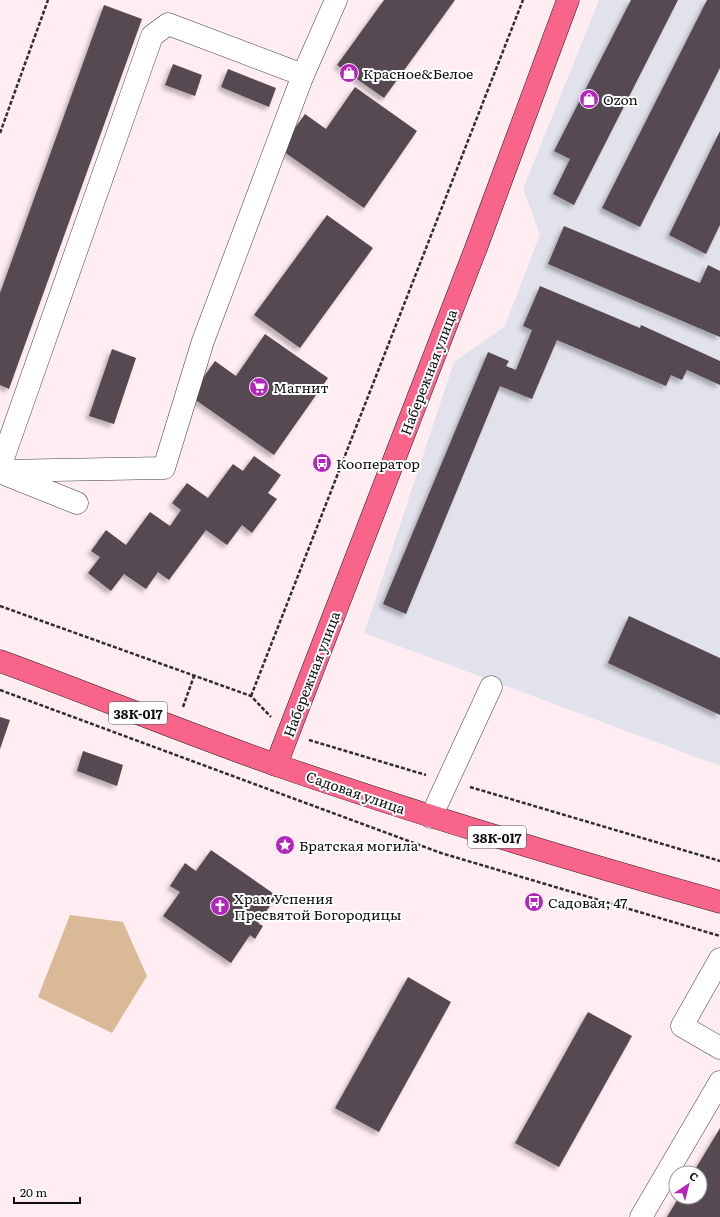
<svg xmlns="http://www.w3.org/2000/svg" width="720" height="1217" font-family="Literata,serif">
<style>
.industrial{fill:#e1e2ec}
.forest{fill:#daba96}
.building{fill:#564951;filter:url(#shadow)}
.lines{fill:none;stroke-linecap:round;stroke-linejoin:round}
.minor-casing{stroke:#404040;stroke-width:23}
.major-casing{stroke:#1e1e1e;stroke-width:23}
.path{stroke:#2f2f2f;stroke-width:2.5;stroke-dasharray:4 2;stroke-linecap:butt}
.minor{stroke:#fff;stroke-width:22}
.major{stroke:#f8648a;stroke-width:22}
.labels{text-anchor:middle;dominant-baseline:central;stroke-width:4;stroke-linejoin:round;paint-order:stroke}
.shield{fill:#fff;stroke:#565656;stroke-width:1}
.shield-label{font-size:13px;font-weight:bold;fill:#0d0d0d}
.poi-label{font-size:14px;fill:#0d0d0d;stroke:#fff;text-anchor:start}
.street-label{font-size:14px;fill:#0d0d0d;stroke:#fff}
</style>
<defs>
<filter id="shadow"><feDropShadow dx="-3.5" dy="3.5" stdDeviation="2" flood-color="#0004"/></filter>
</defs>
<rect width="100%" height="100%" fill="#ffedf1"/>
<!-- industrial -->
<polygon class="industrial" points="599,0 720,0 720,766 364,633 454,362 505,326 540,234 523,189"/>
<!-- forest -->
<polygon class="forest" points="70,915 123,922 147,976 112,1033 38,997"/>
<!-- building -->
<g class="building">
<polygon points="384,0 455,0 384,98 337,65"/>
<polygon points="631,0 678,0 574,205 553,194 570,159 554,151"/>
<polygon points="707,0 720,0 720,68 640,227 602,208"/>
<polygon points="104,5 142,19 9,389 0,385 0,293"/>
<polygon points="173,64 202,75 195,96 165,85"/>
<polygon points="228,69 276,88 269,107 221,87"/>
<polygon points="355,87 417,131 364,208 280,149 305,114 326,129"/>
<polygon points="720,131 720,225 706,254 669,235"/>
<polygon points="327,215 373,248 300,348 254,315"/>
<polygon points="564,226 700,283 708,265 720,271 720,337 548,264"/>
<polygon points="540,286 640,328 641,325 720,361 720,385 687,370 682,380 671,375 666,386 557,340 532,399 500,386 406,614 383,604 488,352 509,361 506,366 516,370 532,330 523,326"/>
<polygon points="265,334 328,378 274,455 190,396 215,361 236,376"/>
<polygon points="112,349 136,358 114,424 89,416"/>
<polygon points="254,456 281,475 268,493 277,499 252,533 242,525 227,545 206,530 169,580 158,572 146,589 124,574 111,591 88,573 100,557 91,551 106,530 126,545 150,512 170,526 181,510 172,503 187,483 208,498 233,464 243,471"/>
<polygon points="629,616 720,658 720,715 608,663"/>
<polygon points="0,717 10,720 0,749"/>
<polygon points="83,751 123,765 117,786 77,771"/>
<polygon points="211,850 277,896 258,923 263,926 255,939 250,935 231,963 163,916 180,892 170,886 185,863 196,871"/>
<polygon points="408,977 451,1002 379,1132 335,1108"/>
<polygon points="588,1012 632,1036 559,1167 515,1143"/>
<polygon points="720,1128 720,1217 667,1217 679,1197 700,1197 700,1173 693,1173"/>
</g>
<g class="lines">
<defs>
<g id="minor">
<polyline points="0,467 152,36 168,24 303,75 336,0"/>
<polyline points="0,471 164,468 203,341 303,75"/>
<polyline points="7,475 77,503"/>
<polyline points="431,817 491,687"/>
<polyline points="720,959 682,1026 720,1048"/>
<polyline points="641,1217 720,1082"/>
</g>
<g id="major">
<path d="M0,661c93,34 185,72 279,105 145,50 292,94 441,136"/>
<polyline points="276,765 476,248 568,0"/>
</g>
</defs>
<!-- minor casing -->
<use href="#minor" class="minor-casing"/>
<!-- major casing -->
<use href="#major" class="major-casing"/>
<!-- path -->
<g class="path">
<polyline points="0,133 48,0"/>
<polyline points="0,606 251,696 271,717"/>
<polyline points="0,690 441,853 720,936"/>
<polyline points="251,696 523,0"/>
<polyline points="183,707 194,676"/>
<polyline points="309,740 426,775"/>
<polyline points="470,787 720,861"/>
</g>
<!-- minor -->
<use href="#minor" class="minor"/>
<!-- major -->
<use href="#major" class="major"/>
</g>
<!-- icons -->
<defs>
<symbol id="shop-disc" viewBox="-11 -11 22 22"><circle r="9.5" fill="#b325bd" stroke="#fff"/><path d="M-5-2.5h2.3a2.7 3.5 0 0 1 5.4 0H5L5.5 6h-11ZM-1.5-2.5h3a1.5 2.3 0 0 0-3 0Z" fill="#fff"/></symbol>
<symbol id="supermarket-disc" viewBox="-11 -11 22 22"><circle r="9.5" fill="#b325bd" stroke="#fff"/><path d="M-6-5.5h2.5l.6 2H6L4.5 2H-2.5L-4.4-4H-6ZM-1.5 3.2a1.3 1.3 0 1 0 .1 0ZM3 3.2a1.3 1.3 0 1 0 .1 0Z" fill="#fff"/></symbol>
<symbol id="bus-disc" viewBox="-11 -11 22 22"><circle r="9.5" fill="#b325bd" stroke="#fff"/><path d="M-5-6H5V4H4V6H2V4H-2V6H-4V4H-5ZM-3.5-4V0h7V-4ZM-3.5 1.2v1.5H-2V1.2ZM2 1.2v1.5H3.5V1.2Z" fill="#fff"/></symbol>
<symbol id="sight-disc" viewBox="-11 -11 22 22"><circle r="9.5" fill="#b325bd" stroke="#fff"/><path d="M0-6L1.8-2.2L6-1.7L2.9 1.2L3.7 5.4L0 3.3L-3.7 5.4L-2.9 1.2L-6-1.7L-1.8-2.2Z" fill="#fff"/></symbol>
<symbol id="church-disc" viewBox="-11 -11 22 22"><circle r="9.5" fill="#b325bd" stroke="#fff"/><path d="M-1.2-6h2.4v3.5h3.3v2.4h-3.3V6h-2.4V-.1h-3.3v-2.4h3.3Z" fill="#fff"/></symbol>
</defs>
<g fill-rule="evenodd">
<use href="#shop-disc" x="338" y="62" width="22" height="22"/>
<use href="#shop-disc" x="578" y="88" width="22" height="22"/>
<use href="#supermarket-disc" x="248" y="376" width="22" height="22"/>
<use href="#bus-disc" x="311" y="452" width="22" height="22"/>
<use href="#sight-disc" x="274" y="834" width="22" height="22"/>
<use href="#bus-disc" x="523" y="891" width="22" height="22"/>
<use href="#church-disc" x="209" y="895" width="22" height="22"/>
</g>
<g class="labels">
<!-- shield labels -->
<g class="shield">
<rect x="109" y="702" width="58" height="22" rx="3"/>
<rect x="468" y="826" width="58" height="22" rx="3"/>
</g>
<g class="shield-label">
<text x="138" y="713">38К-017</text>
<text x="497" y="837">38К-017</text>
</g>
<!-- poi labels -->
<g class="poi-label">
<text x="363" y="73">Красное&amp;Белое</text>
<text x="603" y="99">Ozon</text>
<text x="273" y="387">Магнит</text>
<text x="336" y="463">Кооператор</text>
<text x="299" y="845">Братская могила</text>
<text x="234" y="898">Храм Успения<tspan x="234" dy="16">Пресвятой Богородицы</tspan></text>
<text x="548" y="902">Садовая, 47</text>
</g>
<!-- street labels -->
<g class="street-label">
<text transform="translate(428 372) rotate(-69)">Набережная улица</text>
<text transform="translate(311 674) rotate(-69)">Набережная улица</text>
<text transform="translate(356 792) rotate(19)">Садовая улица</text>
</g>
</g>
<!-- north arrow -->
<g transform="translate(688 1185) rotate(35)"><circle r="19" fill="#ffffff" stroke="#9e9e9e"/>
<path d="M0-3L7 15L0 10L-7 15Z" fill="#b325bd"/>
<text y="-6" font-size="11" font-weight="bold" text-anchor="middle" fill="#0d0d0d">С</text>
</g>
<!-- scale -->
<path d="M14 1197v6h66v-6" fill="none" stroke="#0d0d0d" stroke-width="2"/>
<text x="20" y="1197" font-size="12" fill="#0d0d0d" stroke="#ffffff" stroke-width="3" paint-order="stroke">20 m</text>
</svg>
